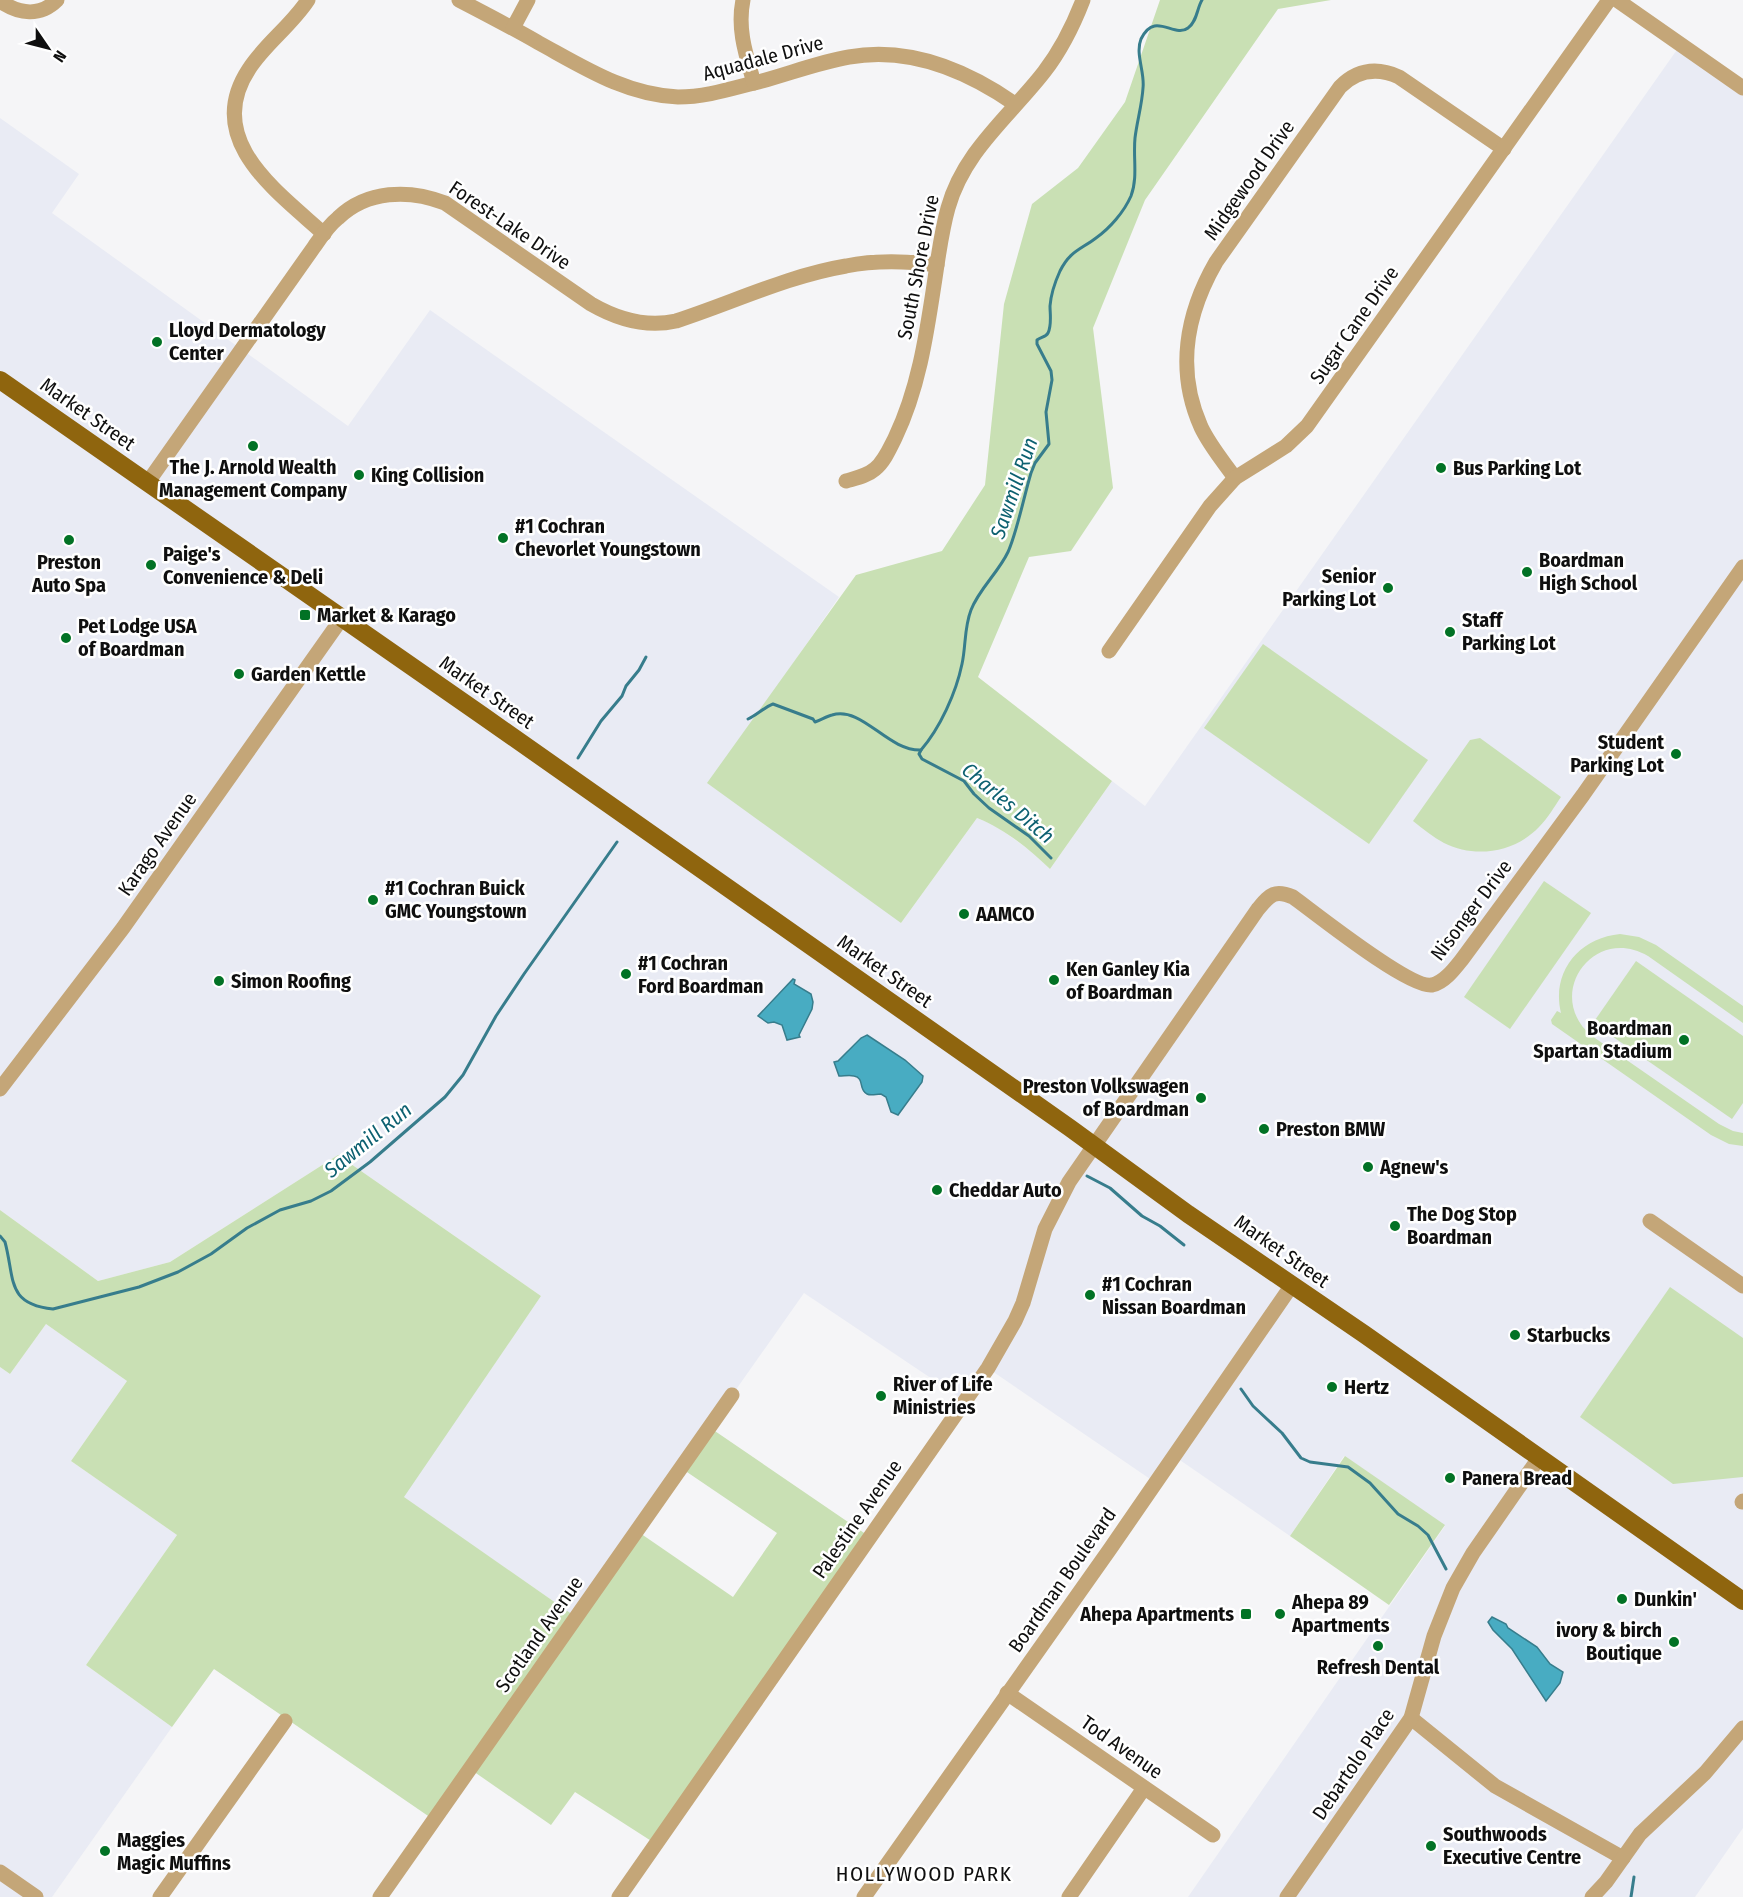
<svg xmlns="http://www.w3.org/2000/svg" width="1743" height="1897" font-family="'Fira Sans Condensed',sans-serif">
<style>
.built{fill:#e9ebf4}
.green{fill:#c9e0b4}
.water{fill:#48acc2;stroke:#377d8c;stroke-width:1.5}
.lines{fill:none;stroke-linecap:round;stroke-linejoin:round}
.stream{stroke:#377d8c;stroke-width:3}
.minor{stroke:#c4a678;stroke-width:15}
.major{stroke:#8f650e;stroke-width:18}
.poi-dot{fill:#027225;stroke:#fff;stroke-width:2}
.labels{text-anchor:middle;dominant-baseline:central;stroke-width:5;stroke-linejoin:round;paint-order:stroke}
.street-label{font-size:20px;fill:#0f0f0f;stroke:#fff}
.poi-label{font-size:20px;font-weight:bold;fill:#0f0f0f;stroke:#fff;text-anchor:start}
.water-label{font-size:21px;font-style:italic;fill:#0d6171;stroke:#fff}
.neighbourhood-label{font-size:21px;letter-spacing:1.5px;fill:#0f0f0f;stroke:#fff}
</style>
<rect width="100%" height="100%" fill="#f5f5f7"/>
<!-- built -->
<g class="built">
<polygon points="1681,44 1743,88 1743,1828 1695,1897 1188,1897 1445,1526 1344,1456 1290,1536 1174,1456 1156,1483 989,1369 965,1401 804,1293 576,1617 403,1497 541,1296 338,1155 170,1262 98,1281 0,1210 0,118 79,174 52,213 348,426 430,310 839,597 781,681 901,923 977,818 994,825 1031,851 1050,869 1112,781 1145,806"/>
<polygon points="46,1324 127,1381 71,1461 177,1535 86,1665 172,1727 52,1897 0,1897 0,1367 10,1374"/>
</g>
<!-- green -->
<g class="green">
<path d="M1160,0h171l-53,9 -133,191 -52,128 20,160 -42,63 -42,6 -51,120 134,104 -62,88c-21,-20 -45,-40 -73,-51l-76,105 -194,-140 149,-208 86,-24 43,-66 19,-181 28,-100 46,-36 47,-66z"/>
<polygon points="1263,644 1428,760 1369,844 1204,728"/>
<path d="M1480,738l81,59c-7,10 -13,21 -22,30 -24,25 -63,32 -95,16 -11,-6 -21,-14 -31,-22l57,-81z"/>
<polygon points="1544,881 1591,913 1510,1029 1464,997"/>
<path d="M1620,934l19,3 17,8 87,61v17l-95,-67c-55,-32 -105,40 -56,80l127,88 14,7 10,2v13l-14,-2 -18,-9 -159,-111 -1,-4 6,-9 4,2c-10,-41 18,-75 59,-79z"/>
<polygon points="1636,961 1743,1036 1743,1103 1732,1119 1593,1023"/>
<polygon points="338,1155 541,1296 404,1497 576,1617 637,1531 733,1597 777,1533 681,1468 709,1427 870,1537 656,1844 575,1792 551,1825 470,1769 434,1820 214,1669 172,1727 86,1665 177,1535 71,1461 127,1381 46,1324 10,1374 0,1367 0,1210 98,1281 170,1262"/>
<polygon points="1670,1287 1743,1338 1743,1477 1673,1484 1580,1417"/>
<polygon points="1345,1456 1445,1525 1389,1605 1290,1536"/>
</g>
<!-- water -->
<g class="water">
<polygon points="793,979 795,980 794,984 811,994 813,1002 812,1009 799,1035 800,1037 787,1040 782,1025 774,1022 768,1023 758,1016"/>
<path d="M867,1035l38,25 18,16 -1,6 -24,33 -7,-3 -5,-15 -5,-3c-5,0 -10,2 -14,0 -9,-4 -2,-16 -13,-18 -4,-1 -10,0 -15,0l-5,-14 4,-1 23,-23z"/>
<polygon points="1492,1617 1506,1624 1508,1628 1537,1647 1550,1664 1563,1672 1560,1683 1546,1701 1512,1649 1493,1630 1488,1622"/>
</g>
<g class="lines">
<!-- stream -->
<g class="stream">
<path d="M748,719c9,-4 15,-11 25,-15l40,15 2,3c6,-2 12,-6 17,-7 31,-9 55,36 89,35 19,-22 35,-57 41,-86 4,-18 2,-36 9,-54 8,-21 27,-37 37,-58 9,-20 16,-56 23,-79l4,-10 14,-19 -3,-32 6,-32 -1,-9 -14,-27v-4c4,-3 9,-3 11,-7 4,-8 2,-19 2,-27 1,-13 5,-24 10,-35 10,-20 20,-21 36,-33 14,-10 28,-26 35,-42 7,-18 2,-39 4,-58 2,-17 7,-33 8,-50 2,-16 -8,-34 -2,-49 14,-29 33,0 47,-11 9,-6 9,-20 14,-28"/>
<polyline points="921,750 919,754 922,759 964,781 974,794 989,808 1029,836 1051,858"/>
<polyline points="578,758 601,721 622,696 626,686 639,670 646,657"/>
<polyline points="1087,1176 1110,1188 1142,1216 1160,1226 1184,1245"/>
<path d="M0,1236l5,6c10,37 1,62 48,67l86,-22 39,-15 33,-18 36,-26 33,-18 31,-9 20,-10 39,-29 75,-65 18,-22 33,-59 28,-42 93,-132"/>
<polyline points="1241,1389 1253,1406 1282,1433 1301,1458 1310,1462 1348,1467 1370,1483 1398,1514 1418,1526 1428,1535 1446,1569"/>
<polyline points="1631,1897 1634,1877"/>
</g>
<!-- minor -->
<g class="minor">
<path d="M308,0c-17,26 -43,44 -59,69 -47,71 29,123 75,165"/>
<path d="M459,0c27,14 54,28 80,43 44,24 87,52 139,54 29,0 55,-9 84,-16 29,-8 58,-19 87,-24 61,-11 117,13 166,47"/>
<path d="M743,0c-6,29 3,55 11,83"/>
<polyline points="1617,0 1743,88"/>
<path d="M0,1c19,13 40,16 57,-1"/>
<polyline points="513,28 528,0"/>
<path d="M1235,478c-12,-17 -25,-32 -34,-51 -25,-56 -15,-113 15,-165l124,-175c17,-17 37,-20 59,-10l105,72"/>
<path d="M846,481c10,-3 21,-5 29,-12 9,-7 15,-21 20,-31 23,-48 31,-100 39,-153 4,-26 7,-52 14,-77 16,-57 61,-91 96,-136 17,-22 29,-46 39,-72"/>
<path d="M148,482l166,-235c7,-10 14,-21 24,-29 29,-28 71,-29 107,-15l146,101c26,15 54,24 85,17 56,-18 111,-45 170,-55 30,-6 60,-5 91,-1"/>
<polyline points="1109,651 1210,506 1235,478 1286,446 1307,426 1609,0"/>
<polyline points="0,1089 123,928 342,618"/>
<polyline points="1650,1221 1743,1286"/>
<polyline points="1742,1502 1743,1501"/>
<polyline points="1007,1693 1213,1835"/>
<polyline points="1411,1718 1495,1786 1623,1858"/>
<polyline points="0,1872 36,1897"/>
<polyline points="160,1897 285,1721"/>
<polyline points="380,1897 732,1395"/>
<path d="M619,1897l369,-529 27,-47 8,-18 22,-74 24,-47 189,-273c12,-14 16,-20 35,-12 22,16 117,92 139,88 13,-3 23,-17 31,-27l120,-163 160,-228"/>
<polyline points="864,1897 1110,1549 1292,1285"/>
<polyline points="1069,1897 1144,1788"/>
<polyline points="1287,1897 1411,1718 1434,1636 1453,1588 1473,1553 1539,1458"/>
<polyline points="1592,1897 1606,1882 1640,1834 1705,1773 1743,1728"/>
</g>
<!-- major -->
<polyline class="major" points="0,380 483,716 1070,1128 1188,1214 1364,1334 1743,1601"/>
</g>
<!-- markers -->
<g class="poi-dot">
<circle cx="157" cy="342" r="6"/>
<circle cx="253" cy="446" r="6"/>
<circle cx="1441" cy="468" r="6"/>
<circle cx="359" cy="475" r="6"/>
<circle cx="503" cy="538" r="6"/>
<circle cx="69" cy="540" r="6"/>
<circle cx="151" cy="565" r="6"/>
<circle cx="1527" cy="572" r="6"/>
<circle cx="1388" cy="588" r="6"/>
<rect x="299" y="609" width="12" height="12" rx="3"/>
<circle cx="1450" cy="632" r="6"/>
<circle cx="66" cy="638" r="6"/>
<circle cx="239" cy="674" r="6"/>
<circle cx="1676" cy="754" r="6"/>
<circle cx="373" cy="900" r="6"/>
<circle cx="964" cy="914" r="6"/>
<circle cx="626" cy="974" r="6"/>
<circle cx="1054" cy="980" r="6"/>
<circle cx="219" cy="981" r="6"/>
<circle cx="1684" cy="1040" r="6"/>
<circle cx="1201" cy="1098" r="6"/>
<circle cx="1264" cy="1129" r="6"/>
<circle cx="1368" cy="1167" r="6"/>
<circle cx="937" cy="1190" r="6"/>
<circle cx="1395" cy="1226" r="6"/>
<circle cx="1090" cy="1295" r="6"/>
<circle cx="1515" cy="1335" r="6"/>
<circle cx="1332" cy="1387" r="6"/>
<circle cx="881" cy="1396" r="6"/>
<circle cx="1450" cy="1478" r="6"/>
<circle cx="1622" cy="1599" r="6"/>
<rect x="1240" y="1608" width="12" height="12" rx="3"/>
<circle cx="1280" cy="1614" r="6"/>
<circle cx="1674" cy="1642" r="6"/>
<circle cx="1378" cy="1646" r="6"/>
<circle cx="1431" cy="1846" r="6"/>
<circle cx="105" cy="1851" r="6"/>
</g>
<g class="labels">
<!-- street labels -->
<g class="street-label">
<text transform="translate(763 58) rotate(-15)">Aquadale Drive</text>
<text transform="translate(1249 180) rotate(-55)">Midgewood Drive</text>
<text transform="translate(510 225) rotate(34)">Forest-Lake Drive</text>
<text transform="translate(918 267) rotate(-79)">South Shore Drive</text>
<text transform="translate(1354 325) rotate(-55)">Sugar Cane Drive</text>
<text transform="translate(88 414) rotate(35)">Market Street</text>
<text transform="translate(487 692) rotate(35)">Market Street</text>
<text transform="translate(157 844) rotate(-55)">Karago Avenue</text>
<text transform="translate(1471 910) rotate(-53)">Nisonger Drive</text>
<text transform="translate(885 971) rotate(35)">Market Street</text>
<text transform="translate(1282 1251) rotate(35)">Market Street</text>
<text transform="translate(857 1519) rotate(-55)">Palestine Avenue</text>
<text transform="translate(1062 1580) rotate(-55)">Boardman Boulevard</text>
<text transform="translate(539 1634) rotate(-55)">Scotland Avenue</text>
<text transform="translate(1122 1747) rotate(35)">Tod Avenue</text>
<text transform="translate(1353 1764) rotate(-56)">Debartolo Place</text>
</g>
<!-- poi labels -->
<g class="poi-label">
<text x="169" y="330">Lloyd Dermatology<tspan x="169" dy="23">Center</tspan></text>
<text x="253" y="467" text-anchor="middle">The J. Arnold Wealth<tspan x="253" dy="23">Management Company</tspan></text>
<text x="1453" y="468">Bus Parking Lot</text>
<text x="371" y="475">King Collision</text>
<text x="515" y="526">#1 Cochran<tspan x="515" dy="23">Chevorlet Youngstown</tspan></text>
<text x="163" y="554">Paige's<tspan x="163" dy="23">Convenience &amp; Deli</tspan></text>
<text x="1539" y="560">Boardman<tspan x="1539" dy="23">High School</tspan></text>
<text x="69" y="562" text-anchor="middle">Preston<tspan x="69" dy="23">Auto Spa</tspan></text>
<text x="1376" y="576" text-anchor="end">Senior<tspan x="1376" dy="23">Parking Lot</tspan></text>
<text x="317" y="615">Market &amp; Karago</text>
<text x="1462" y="620">Staff<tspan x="1462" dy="23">Parking Lot</tspan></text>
<text x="78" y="626">Pet Lodge USA<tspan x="78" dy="23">of Boardman</tspan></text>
<text x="251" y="674">Garden Kettle</text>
<text x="1664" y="742" text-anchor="end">Student<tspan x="1664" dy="23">Parking Lot</tspan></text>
<text x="385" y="888">#1 Cochran Buick<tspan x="385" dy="23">GMC Youngstown</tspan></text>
<text x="976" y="914">AAMCO</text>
<text x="638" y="963">#1 Cochran<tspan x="638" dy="23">Ford Boardman</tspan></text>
<text x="1066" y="969">Ken Ganley Kia<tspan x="1066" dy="23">of Boardman</tspan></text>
<text x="231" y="981">Simon Roofing</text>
<text x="1672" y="1028" text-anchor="end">Boardman<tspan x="1672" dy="23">Spartan Stadium</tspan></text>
<text x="1189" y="1086" text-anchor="end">Preston Volkswagen<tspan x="1189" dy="23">of Boardman</tspan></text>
<text x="1276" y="1129">Preston BMW</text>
<text x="1380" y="1167">Agnew's</text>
<text x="949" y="1190">Cheddar Auto</text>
<text x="1407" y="1214">The Dog Stop<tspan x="1407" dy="23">Boardman</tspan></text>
<text x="1102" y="1284">#1 Cochran<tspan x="1102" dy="23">Nissan Boardman</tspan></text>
<text x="1527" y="1335">Starbucks</text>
<text x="893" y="1384">River of Life<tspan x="893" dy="23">Ministries</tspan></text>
<text x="1344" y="1387">Hertz</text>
<text x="1462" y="1478">Panera Bread</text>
<text x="1634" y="1599">Dunkin'</text>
<text x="1292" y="1602">Ahepa 89<tspan x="1292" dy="23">Apartments</tspan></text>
<text x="1234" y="1614" text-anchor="end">Ahepa Apartments</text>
<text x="1662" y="1630" text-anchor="end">ivory &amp; birch<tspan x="1662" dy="23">Boutique</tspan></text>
<text x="1378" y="1667" text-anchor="middle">Refresh Dental</text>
<text x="1443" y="1834">Southwoods<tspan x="1443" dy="23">Executive Centre</tspan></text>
<text x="117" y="1840">Maggies<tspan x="117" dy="23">Magic Muffins</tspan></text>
</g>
<!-- water labels -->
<g class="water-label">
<text transform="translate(1014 488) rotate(-71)">Sawmill Run</text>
<text transform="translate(1008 803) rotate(40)">Charles Ditch</text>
<text transform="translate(368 1140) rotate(-39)">Sawmill Run</text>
</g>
<!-- neighbourhood labels -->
<g class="neighbourhood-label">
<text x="924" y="1874">HOLLYWOOD PARK</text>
</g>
</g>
<!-- north arrow -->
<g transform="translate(48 48) rotate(125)" stroke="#ffffff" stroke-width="4.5" paint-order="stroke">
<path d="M0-4.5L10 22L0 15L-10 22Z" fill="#0f0f0f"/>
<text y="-9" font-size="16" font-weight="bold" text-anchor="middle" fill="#0f0f0f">N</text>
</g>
</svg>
